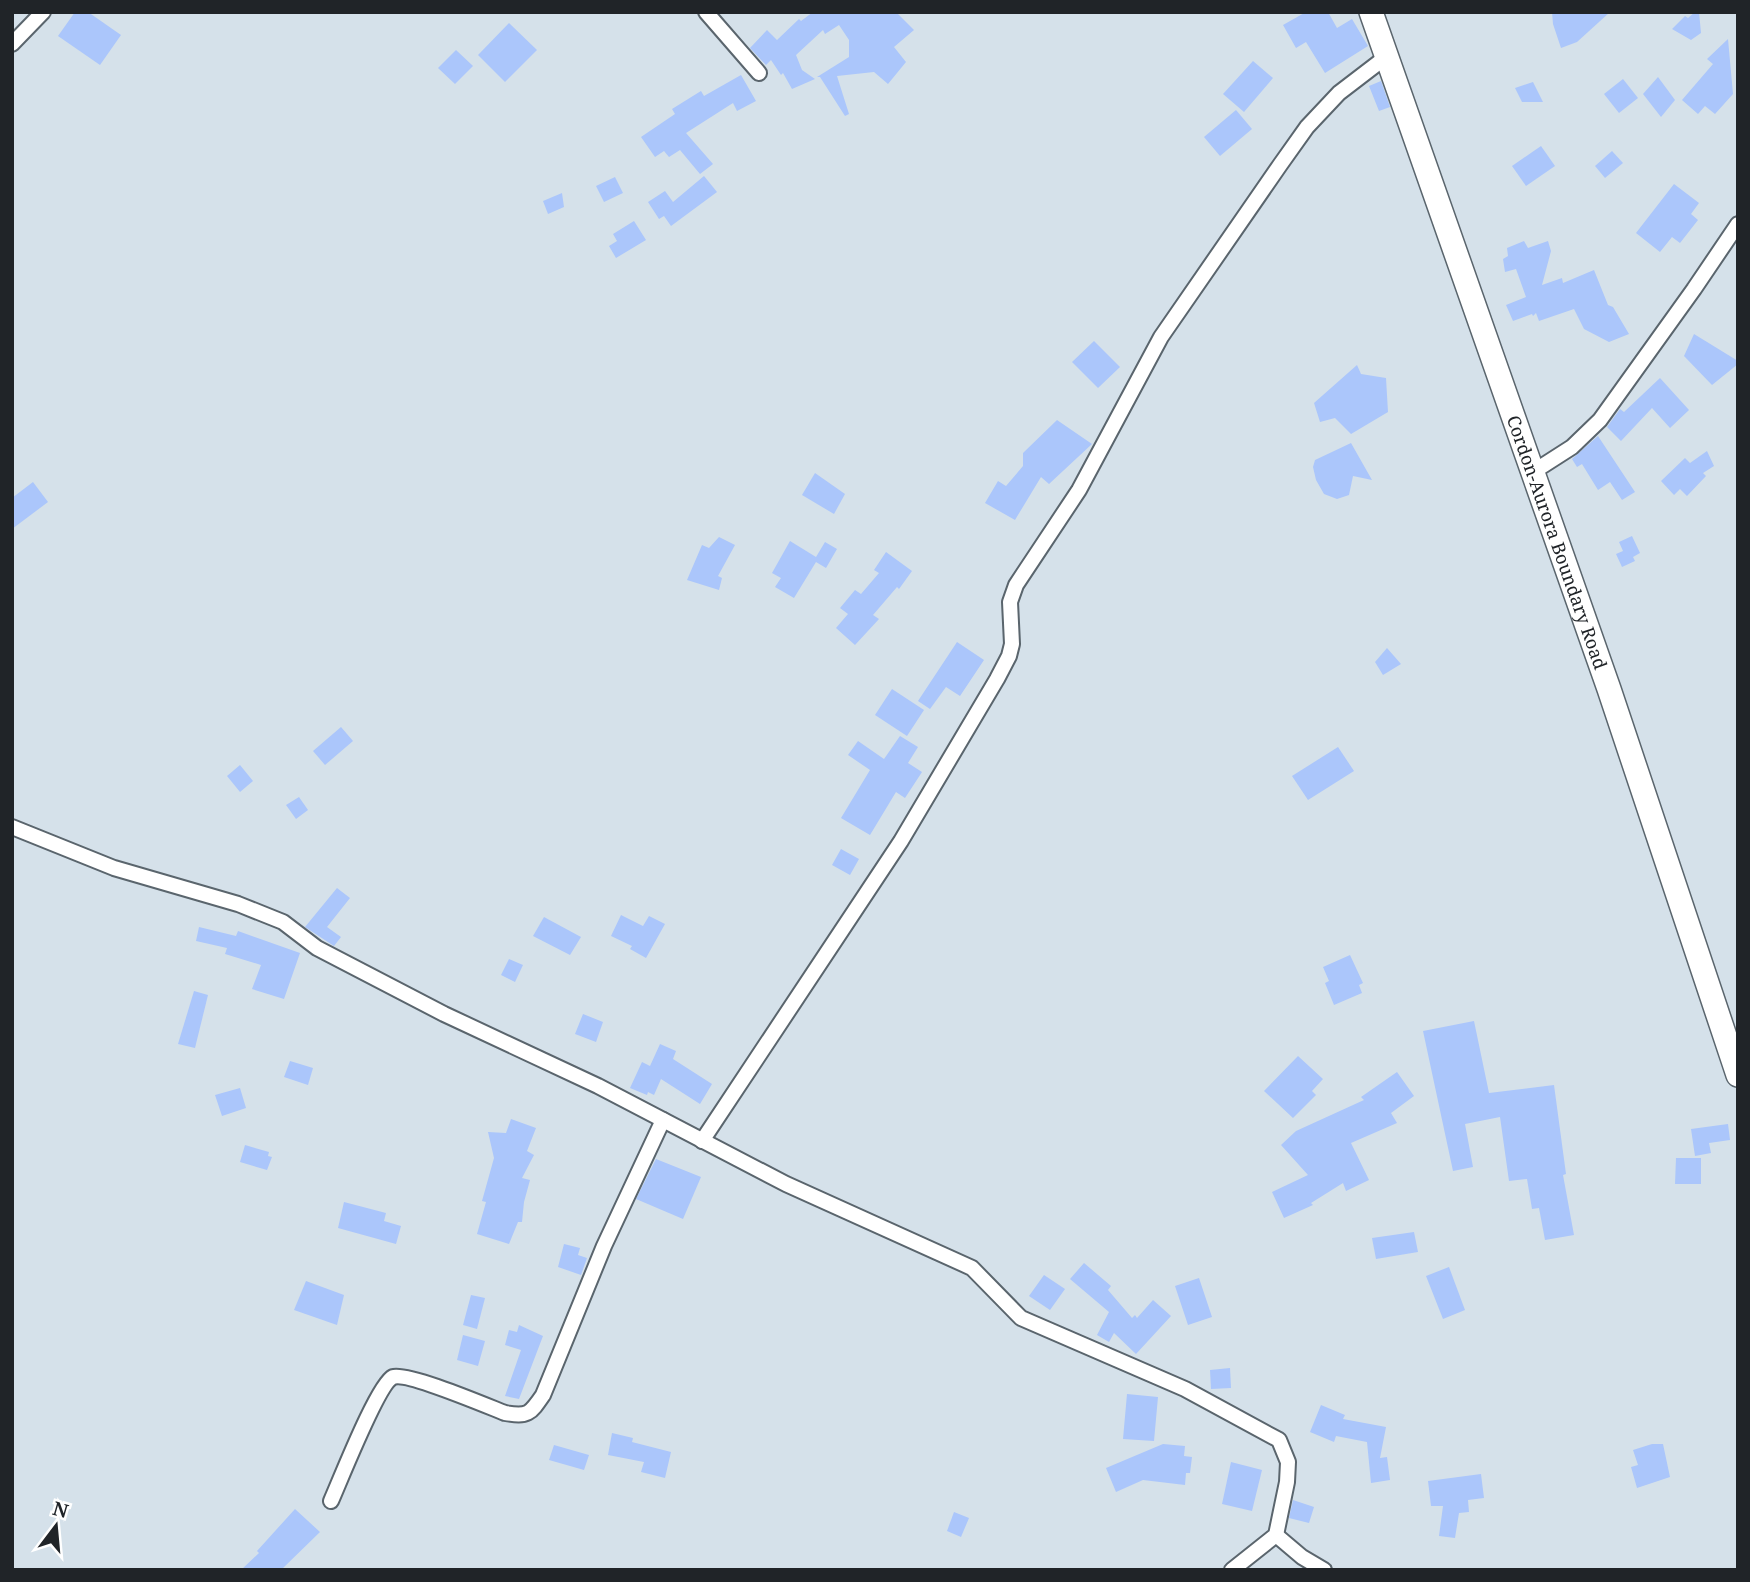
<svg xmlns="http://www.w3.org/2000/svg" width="1750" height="1582" font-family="'Noto Serif',serif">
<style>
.building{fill:#abc6fb}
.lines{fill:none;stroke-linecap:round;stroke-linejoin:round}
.minor-casing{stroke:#5a656d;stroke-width:18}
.primary-casing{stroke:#5a656d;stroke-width:26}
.minor{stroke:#fff;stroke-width:14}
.primary{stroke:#fff;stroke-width:23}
.labels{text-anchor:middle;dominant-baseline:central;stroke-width:5;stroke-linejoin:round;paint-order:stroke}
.street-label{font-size:18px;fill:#202428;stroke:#fff}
</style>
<rect width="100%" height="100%" fill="#d5e1ea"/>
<!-- building -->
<g class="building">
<polygon points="75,12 88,12 121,35 100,65 58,36"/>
<polygon points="813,12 896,12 914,30 894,47 906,62 888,84 874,72 837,76 849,114 845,116 820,77 817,77 849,57 849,40 839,25 825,34 823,30 796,55 802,70 815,79 792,89 783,73 781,75 771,60 766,65 750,48 767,30 777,40 799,19 801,21"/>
<polygon points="1306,12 1328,12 1337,28 1352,19 1368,46 1325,73 1306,42 1296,48 1283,25"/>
<polygon points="1552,12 1610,12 1577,42 1561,48 1553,24"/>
<polygon points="1695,12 1699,12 1701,33 1691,40 1672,29 1685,16 1688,18"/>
<polygon points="509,23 537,50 505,82 478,55"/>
<polygon points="1728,39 1733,94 1715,114 1705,106 1698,114 1682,100 1713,64 1707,59"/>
<polygon points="456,50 473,66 455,84 438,68"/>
<polygon points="1253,61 1273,78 1244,112 1223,94"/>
<polygon points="741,75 756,101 737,111 733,103 686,133 713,164 700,174 680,150 669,157 664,151 655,157 641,137 675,114 672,109 701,91 704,96"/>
<polygon points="1658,77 1675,100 1661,117 1643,94"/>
<polygon points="1623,79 1638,98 1619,113 1604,94"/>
<polygon points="1381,81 1390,107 1379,111 1369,86"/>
<polygon points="1533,82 1543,102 1522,102 1515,88"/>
<polygon points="1236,110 1252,129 1220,156 1204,137"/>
<polygon points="1541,146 1555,166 1526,186 1512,166"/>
<polygon points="1612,151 1623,163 1605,178 1595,166"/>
<polygon points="704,176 717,192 671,226 664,216 659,219 648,202 665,191 673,202"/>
<polygon points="615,177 623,193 604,202 596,186"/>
<polygon points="1674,184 1699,203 1691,214 1698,220 1680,243 1672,237 1660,252 1636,233"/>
<polygon points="562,193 564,207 548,214 543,201"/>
<polygon points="634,221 646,240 616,258 609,246 617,241 613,234"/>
<polygon points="1524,241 1528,248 1548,241 1551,251 1542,285 1562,278 1563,283 1594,270 1608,305 1613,307 1629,334 1609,342 1584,329 1574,309 1539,321 1536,313 1533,316 1532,314 1513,321 1506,305 1526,297 1516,269 1505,272 1503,259 1508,256 1507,248"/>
<polygon points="1694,334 1738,361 1738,364 1712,385 1684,356"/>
<polygon points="1094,341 1120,367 1098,388 1072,362"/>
<polygon points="1357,365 1361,374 1386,378 1388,412 1351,434 1335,418 1320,422 1314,403"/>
<polygon points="1660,378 1689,410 1670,428 1652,408 1621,441 1607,427 1620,409 1624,412"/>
<polygon points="1057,420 1092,444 1049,484 1041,477 1015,520 985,503 998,481 1006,486 1023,466 1023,453"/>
<polygon points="1598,436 1635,492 1622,500 1610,482 1598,490 1582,464 1577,467 1572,459"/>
<polygon points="1351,443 1372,480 1353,476 1349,495 1337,499 1324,494 1316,480 1313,467 1315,460"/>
<polygon points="1707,451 1714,466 1703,473 1706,476 1687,496 1680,489 1674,495 1661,481 1685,458 1690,463"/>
<polygon points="815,473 845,494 834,514 802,495"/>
<polygon points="33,482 48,502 12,529 12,498"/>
<polygon points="1632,536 1640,553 1633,557 1635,561 1622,567 1616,554 1623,551 1619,542"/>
<polygon points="719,537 735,545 718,576 722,578 719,590 687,580 702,545 709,548"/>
<polygon points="790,541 816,557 825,542 837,549 826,568 816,562 794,598 775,587 781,578 772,573"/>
<polygon points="886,552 912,571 899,589 897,587 873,615 879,619 855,645 836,628 848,614 840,608 855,590 861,594 879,573 874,570"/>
<polygon points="957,642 984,660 960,696 946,687 930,709 918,701"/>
<polygon points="1387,648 1401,664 1383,675 1375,662"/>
<polygon points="892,689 924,710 907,736 875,715"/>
<polygon points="341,727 353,741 325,765 313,751"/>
<polygon points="900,736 918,747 908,763 922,772 905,798 896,792 870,835 841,818 870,770 848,755 858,741 884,759"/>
<polygon points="1338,747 1354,771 1308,800 1292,776"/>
<polygon points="240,765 253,781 240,792 227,776"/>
<polygon points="299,797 308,810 296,819 286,805"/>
<polygon points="841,849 859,859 850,875 832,865"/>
<polygon points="337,888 350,898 327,927 341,937 334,946 305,927"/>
<polygon points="621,915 643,926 649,916 665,924 646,958 630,949 632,946 611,936"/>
<polygon points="544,917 581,937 570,955 533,936"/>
<polygon points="199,927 236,936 238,931 300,953 284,999 252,989 261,965 225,954 227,948 196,941"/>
<polygon points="1350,955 1363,983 1359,985 1362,993 1334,1005 1325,983 1329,981 1323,967"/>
<polygon points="509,959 523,965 515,982 501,975"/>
<polygon points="194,991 208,995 195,1048 178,1044"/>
<polygon points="583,1014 603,1022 596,1042 575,1034"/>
<polygon points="1474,1021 1489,1093 1554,1085 1566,1174 1563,1175 1574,1235 1545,1240 1539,1208 1532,1209 1527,1179 1509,1181 1500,1117 1465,1124 1473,1167 1453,1171 1423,1031"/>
<polygon points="660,1044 676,1051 673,1059 712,1084 700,1104 661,1079 654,1095 648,1092 647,1095 630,1088 642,1062 650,1066"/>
<polygon points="1298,1056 1323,1079 1312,1091 1316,1095 1293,1118 1264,1091"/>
<polygon points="290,1061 313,1068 308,1085 284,1077"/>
<polygon points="1397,1072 1414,1096 1391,1113 1397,1123 1351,1143 1369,1180 1346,1191 1343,1183 1311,1203 1313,1205 1284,1218 1272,1192 1308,1175 1281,1145 1296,1131 1364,1100 1361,1097"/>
<polygon points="240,1088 246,1108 222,1116 215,1095"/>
<polygon points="511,1119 536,1128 527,1151 534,1155 522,1178 530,1180 524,1202 522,1222 518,1222 509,1244 477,1234 486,1202 482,1201 494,1158 488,1132 506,1133"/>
<polygon points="1728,1124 1730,1140 1709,1143 1711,1153 1695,1156 1691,1129"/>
<polygon points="245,1145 269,1152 268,1156 272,1157 267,1170 240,1162"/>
<polygon points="1676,1158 1701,1158 1701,1184 1675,1184"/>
<polygon points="656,1159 701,1177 683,1219 636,1199"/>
<polygon points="344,1202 386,1213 384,1221 401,1226 396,1244 338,1228"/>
<polygon points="1414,1232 1418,1252 1376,1259 1372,1238"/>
<polygon points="564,1244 580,1248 578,1255 587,1258 581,1275 558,1267"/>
<polygon points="1084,1263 1111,1286 1108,1290 1132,1318 1135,1315 1137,1318 1153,1300 1171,1316 1136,1354 1114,1333 1109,1342 1097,1335 1109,1312 1070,1279"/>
<polygon points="1449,1267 1465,1310 1443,1319 1426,1276"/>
<polygon points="1044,1275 1065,1289 1050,1310 1029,1296"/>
<polygon points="1199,1278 1212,1317 1188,1325 1175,1286"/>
<polygon points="306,1281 344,1295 337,1325 294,1310"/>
<polygon points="471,1295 485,1298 477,1329 463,1325"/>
<polygon points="519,1325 543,1336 519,1399 505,1396 521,1350 505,1345 509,1330 517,1332"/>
<polygon points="463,1335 485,1341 478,1366 457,1360"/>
<polygon points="1230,1368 1231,1388 1211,1389 1210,1370"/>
<polygon points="1127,1394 1158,1397 1154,1441 1123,1439"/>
<polygon points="1321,1405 1345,1415 1343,1419 1386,1427 1380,1458 1387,1457 1390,1480 1371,1483 1367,1442 1336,1436 1334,1442 1310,1432"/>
<polygon points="612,1433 633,1438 632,1442 671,1452 665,1478 641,1472 644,1462 608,1455"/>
<polygon points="1163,1444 1185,1446 1184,1456 1192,1457 1190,1473 1186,1473 1185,1485 1143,1480 1116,1492 1106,1468"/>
<polygon points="1652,1444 1663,1444 1670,1477 1637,1488 1631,1467 1638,1465 1633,1450"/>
<polygon points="554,1445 589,1455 584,1470 549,1460"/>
<polygon points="1231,1462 1262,1470 1252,1511 1222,1504"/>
<polygon points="1481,1474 1484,1498 1468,1500 1469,1512 1459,1513 1455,1538 1439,1536 1443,1506 1431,1506 1428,1481"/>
<polygon points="1293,1500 1314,1507 1309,1523 1289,1518"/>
<polygon points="295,1509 320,1532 281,1570 241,1570 259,1553 257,1551"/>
<polygon points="954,1512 969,1518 961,1537 947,1531"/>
</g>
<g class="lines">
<defs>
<g id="minor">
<polyline points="706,12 759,73"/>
<polyline points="12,44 43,12"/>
<polyline points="1533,472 1572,447 1600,420 1694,289 1738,224"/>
<polyline points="12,827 114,868 238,904 283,922 317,948 444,1014 598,1086 786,1184 972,1268 1021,1318 1185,1389 1279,1440 1288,1462 1287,1482 1276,1535 1232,1570"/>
<polyline points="702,1141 901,841 997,679 1009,656 1012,644 1010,602 1016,585 1079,490 1161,337 1280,165 1307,127 1339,93 1386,57"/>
<path d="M331,1501c9,-20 47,-117 62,-124 14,-5 94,29 112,36 23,4 25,1 38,-18l61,-149 59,-126"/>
<polyline points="1276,1535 1302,1557 1324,1570"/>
</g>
<g id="primary">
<path id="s1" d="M1371,12l238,677 129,386"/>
</g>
</defs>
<!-- minor casing -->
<use href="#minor" class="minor-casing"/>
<!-- primary casing -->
<use href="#primary" class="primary-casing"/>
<!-- minor -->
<use href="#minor" class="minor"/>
<!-- primary -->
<use href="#primary" class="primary"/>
</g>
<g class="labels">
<!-- street labels -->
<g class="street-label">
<text stroke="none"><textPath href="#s1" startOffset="562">Cordon-Aurora Boundary Road</textPath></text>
</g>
</g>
<!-- border -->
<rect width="1750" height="1582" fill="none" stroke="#202428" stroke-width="28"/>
<!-- north arrow -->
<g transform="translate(56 1526) rotate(16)" stroke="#ffffff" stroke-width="5" paint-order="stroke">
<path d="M0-5L12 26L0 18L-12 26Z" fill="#202428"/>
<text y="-10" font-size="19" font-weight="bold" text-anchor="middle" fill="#202428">N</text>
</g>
</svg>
